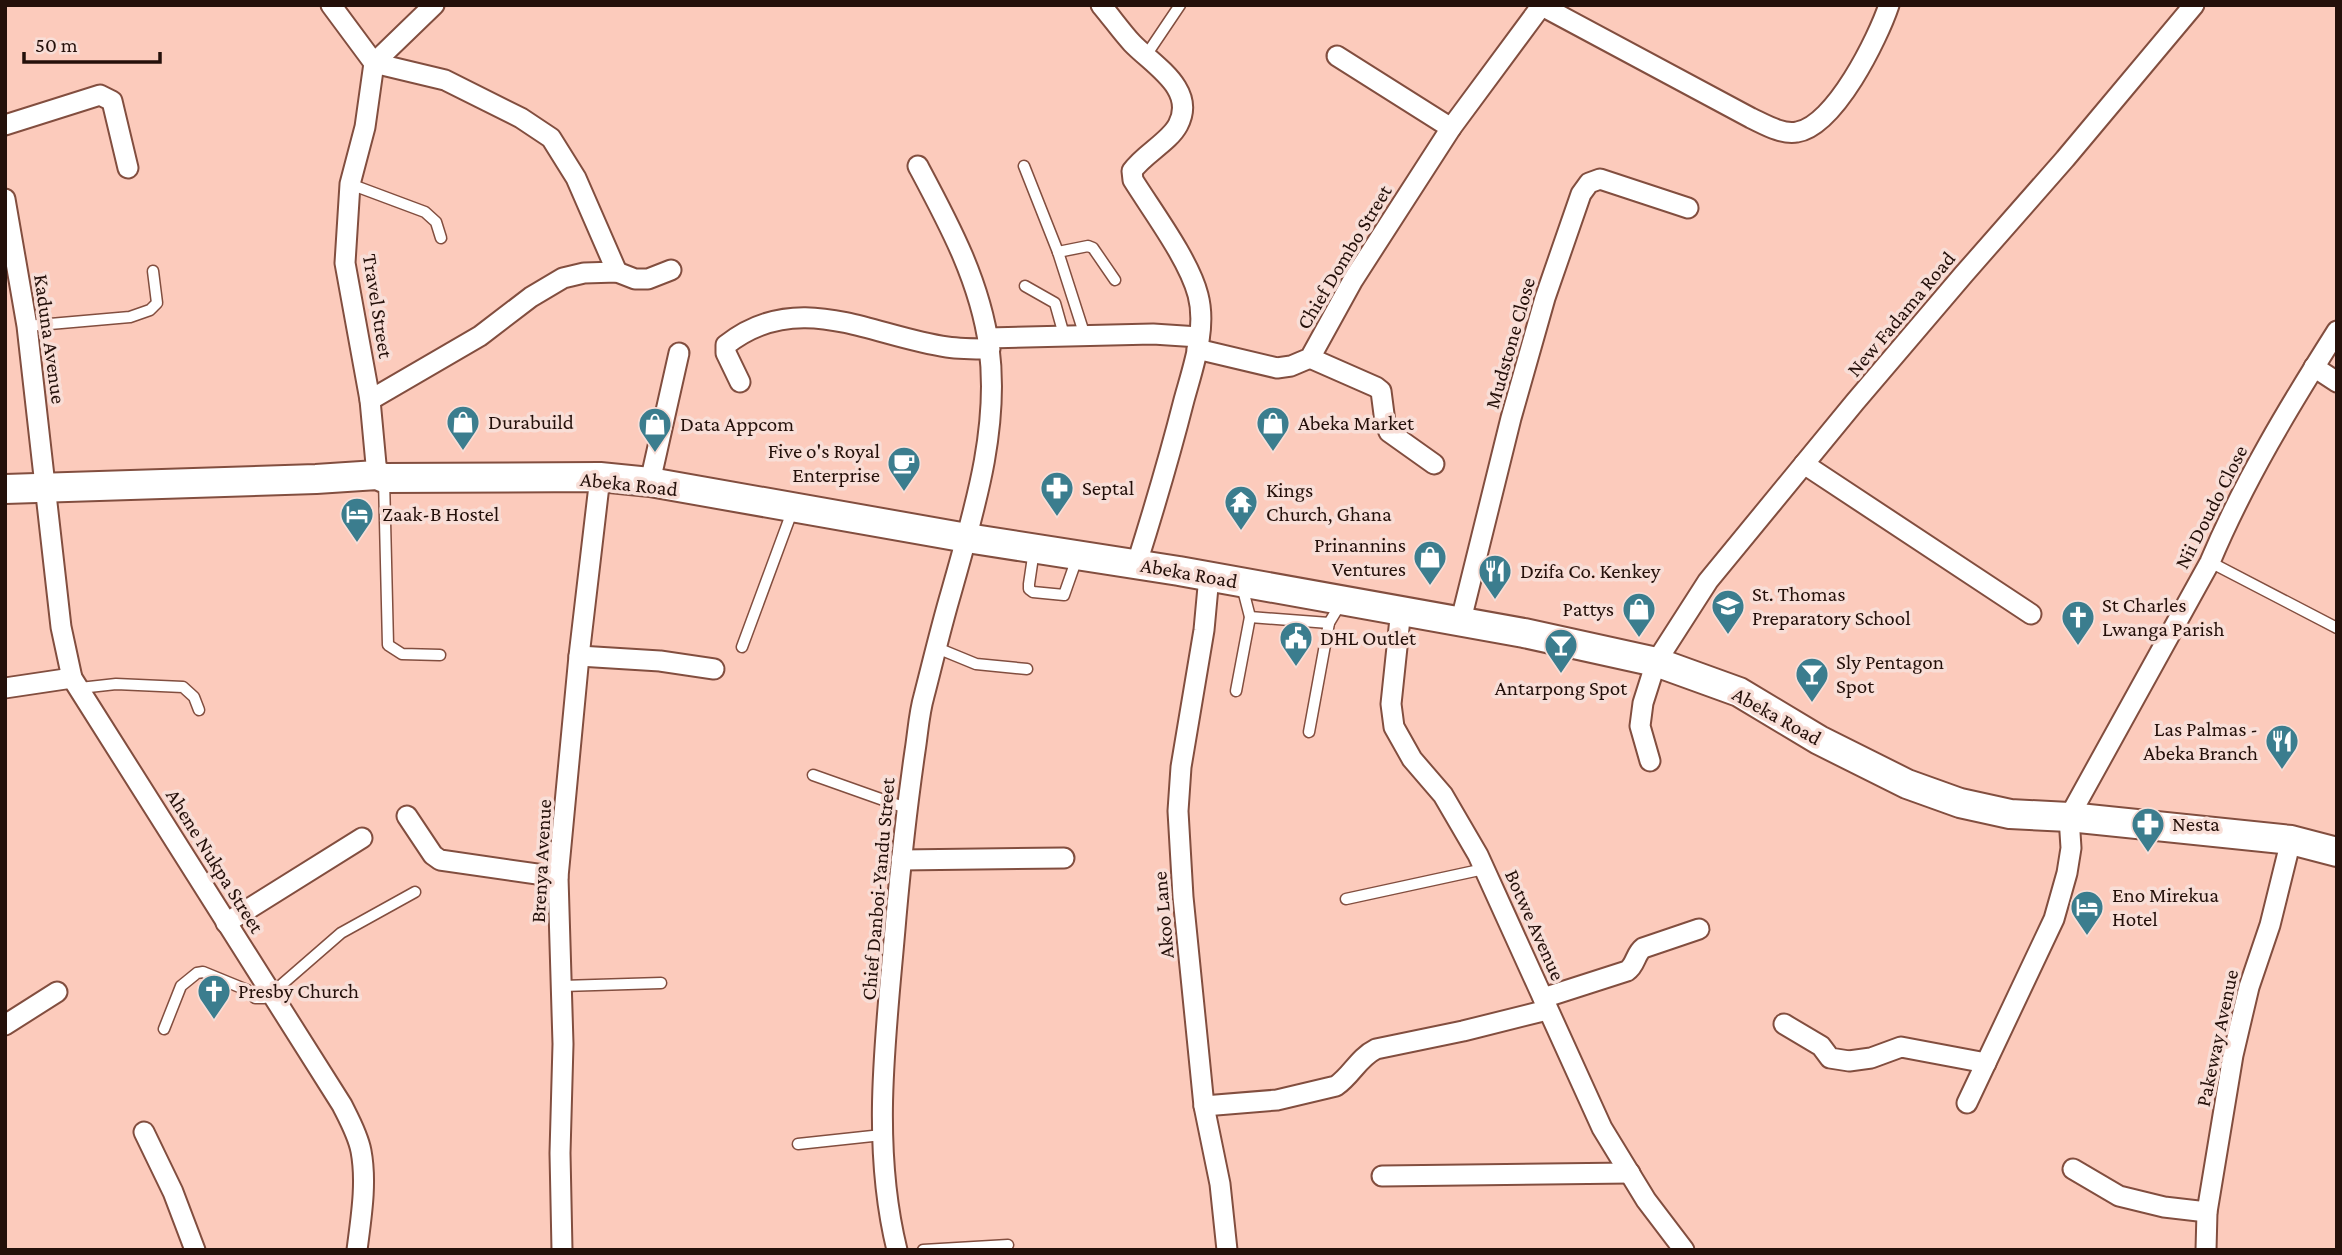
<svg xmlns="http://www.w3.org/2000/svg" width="2342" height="1255" font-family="'Crimson Pro',serif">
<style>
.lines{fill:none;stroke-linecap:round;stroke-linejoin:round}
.lane-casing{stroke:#824e3f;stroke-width:13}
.street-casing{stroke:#824e3f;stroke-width:23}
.secondary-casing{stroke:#824e3f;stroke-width:32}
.lane{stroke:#fff;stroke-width:10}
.street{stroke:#fff;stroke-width:19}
.secondary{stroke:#fff;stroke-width:28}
.labels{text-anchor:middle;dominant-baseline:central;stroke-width:7;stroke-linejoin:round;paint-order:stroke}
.street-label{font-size:21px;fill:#24100a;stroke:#f8ded7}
.poi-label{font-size:21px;fill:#24100a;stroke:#f8ded7;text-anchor:start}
</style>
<rect width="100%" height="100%" fill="#fccbbc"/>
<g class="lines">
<defs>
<g id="lane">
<polyline points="1147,54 1180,5"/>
<polyline points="1024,166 1058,252 1085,336"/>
<polyline points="350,184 425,212 436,222 441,238"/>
<polyline points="1058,252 1088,246 1093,248 1115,280"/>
<polyline points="1025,286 1055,303 1064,335"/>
<polyline points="27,326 130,317 150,310 157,303 153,271"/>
<polyline points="384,479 388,645 402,654 440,655"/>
<polyline points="1034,550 1029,584 1029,589 1033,592 1064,595 1077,558"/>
<polyline points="2210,562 2337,628"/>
<polyline points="1250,617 1329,623"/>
<polyline points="742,647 793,509"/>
<polyline points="937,648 976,664 1027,669"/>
<polyline points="80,688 116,684 183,687 194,697 199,710"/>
<polyline points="1236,691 1250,617 1242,586"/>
<polyline points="1309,732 1329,623 1341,603"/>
<polyline points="813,775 906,808"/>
<polyline points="1346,899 1484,869"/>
<polyline points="562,986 661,983"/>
<polyline points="164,1029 181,986 197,973 203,972 247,990 255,998 264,998 272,993 341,933 415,892"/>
<polyline points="798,1144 882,1135"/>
<polyline points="923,1250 1008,1245"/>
</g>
<g id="street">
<polyline points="331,5 374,63 445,80 521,118 551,138 576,178 617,272"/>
<path d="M1101,5c11,13 20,26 31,38 21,22 65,46 46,82 -9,17 -34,29 -46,46l1,9c20,32 56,80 65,115 9,34 -5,72 -14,105 -14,55 -30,109 -47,163"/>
<path d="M1542,6l209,112c13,6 31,17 46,14 38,-6 81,-94 92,-127"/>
<polyline points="1337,56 1451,128"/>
<polyline points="5,125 100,95 112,101 128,168"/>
<path d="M5,199l22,127 34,301 11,51 270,427c7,14 16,30 19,46 6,32 0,67 -4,99"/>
<polyline points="988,338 1153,334 1199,337"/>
<polyline points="1197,349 1277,368 1291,366 1310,358 1353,280 1451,128 1542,5"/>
<polyline points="1310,358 1376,387 1381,391 1385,422 1389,432 1434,464"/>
<polyline points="2314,367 2337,382"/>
<path d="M740,382l-14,-29v-8c72,-57 144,-9 221,2 14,2 28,2 43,2"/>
<polyline points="370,400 480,336 531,297 563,278 584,273 617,272 635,279 648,279 671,270"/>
<polyline points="1804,464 2031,614"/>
<polyline points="377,475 370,400 345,263 350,184 365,127 374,63 434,5"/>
<polyline points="650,482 679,353"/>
<polyline points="1209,576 1204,630 1181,767 1178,811 1183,897 1204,1106 1220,1184 1227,1250"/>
<polyline points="1401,609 1391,704 1394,727 1412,759 1443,795 1478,855 1602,1128 1646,1200 1684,1250"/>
<polyline points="1461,620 1511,418 1545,298 1581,194 1589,183 1600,179 1688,208"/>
<polyline points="579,656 660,661 714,669"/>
<polyline points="5,688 72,678"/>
<polyline points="1650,761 1640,726 1643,703 1656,662 1708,581 1855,402 1964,274 2065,159 2194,5"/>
<polyline points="407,816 433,855 440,860 558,877"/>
<polyline points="901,860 1064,858"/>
<polyline points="226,923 362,838"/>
<path d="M1543,998l84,-27c9,-6 8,-17 16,-23l56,-19"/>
<polyline points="1784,1024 1821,1046 1830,1058 1849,1061 1871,1058 1901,1047 1986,1063"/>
<polyline points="5,1025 57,992"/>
<path d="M1967,1103l87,-184 13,-46 4,-25 -2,-31 141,-255c34,-81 80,-157 127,-231"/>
<path d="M1204,1106l73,-6 59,-14c16,-11 22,-28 40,-37l87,-18 84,-21"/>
<polyline points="144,1132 173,1192 195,1250"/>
<polyline points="2073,1169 2119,1196 2164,1207 2207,1212"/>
<polyline points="1382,1176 1630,1173"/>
<polyline points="562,1250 560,1153 563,1044 558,877 579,656 600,477"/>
<path d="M897,1250c-27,-109 -10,-223 -1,-333 5,-56 11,-111 19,-166 3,-19 4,-38 9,-55 9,-35 17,-69 27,-103 22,-79 49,-163 38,-246 -9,-66 -40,-123 -71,-181"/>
<polyline points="2206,1250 2207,1212 2233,1055 2249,987 2270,925 2291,840"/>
</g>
<polyline id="secondary" points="5,489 316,479 377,475 384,478 600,477 650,482 967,538 1179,571 1524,633 1656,662 1739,692 1819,740 1907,784 1960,803 2010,814 2069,817 2291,840 2337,852"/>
</defs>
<!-- lane casing -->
<use href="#lane" class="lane-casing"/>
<!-- street casing -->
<use href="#street" class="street-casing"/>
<!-- secondary casing -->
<use href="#secondary" class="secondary-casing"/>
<!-- lane -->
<use href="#lane" class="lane"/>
<!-- street -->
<use href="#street" class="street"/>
<!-- secondary -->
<use href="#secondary" class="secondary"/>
</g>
<!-- icons -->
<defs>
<symbol id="shop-pin" viewBox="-11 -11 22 30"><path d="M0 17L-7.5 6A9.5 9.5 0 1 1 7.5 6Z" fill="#3b7d8e" stroke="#f8ded7"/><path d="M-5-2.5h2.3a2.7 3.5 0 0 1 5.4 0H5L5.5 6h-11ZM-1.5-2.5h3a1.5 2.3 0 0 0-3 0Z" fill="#fff"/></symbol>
<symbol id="cafe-pin" viewBox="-11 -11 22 30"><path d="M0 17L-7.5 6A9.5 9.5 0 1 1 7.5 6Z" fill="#3b7d8e" stroke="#f8ded7"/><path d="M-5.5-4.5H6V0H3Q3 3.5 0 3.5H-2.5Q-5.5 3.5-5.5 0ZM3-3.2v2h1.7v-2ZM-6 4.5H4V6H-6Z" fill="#fff"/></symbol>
<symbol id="pharmacy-pin" viewBox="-11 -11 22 30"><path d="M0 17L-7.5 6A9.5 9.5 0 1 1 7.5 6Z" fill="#3b7d8e" stroke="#f8ded7"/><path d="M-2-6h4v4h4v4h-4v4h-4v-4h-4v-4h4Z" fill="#fff"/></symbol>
<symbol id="temple-pin" viewBox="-11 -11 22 30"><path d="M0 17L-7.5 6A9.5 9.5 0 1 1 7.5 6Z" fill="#3b7d8e" stroke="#f8ded7"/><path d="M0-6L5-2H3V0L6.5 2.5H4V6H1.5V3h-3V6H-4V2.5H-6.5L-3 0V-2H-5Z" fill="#fff"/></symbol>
<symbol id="hotel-pin" viewBox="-11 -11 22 30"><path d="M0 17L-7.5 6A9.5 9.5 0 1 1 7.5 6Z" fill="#3b7d8e" stroke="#f8ded7"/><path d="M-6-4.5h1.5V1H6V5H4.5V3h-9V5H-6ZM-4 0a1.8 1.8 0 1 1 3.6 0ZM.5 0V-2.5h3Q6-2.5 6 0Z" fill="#fff"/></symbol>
<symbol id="restaurant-pin" viewBox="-11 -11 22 30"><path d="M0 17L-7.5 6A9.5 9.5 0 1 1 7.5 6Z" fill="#3b7d8e" stroke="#f8ded7"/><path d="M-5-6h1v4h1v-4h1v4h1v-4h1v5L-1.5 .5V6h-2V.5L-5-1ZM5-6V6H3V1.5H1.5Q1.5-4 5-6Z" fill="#fff"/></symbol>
<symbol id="school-pin" viewBox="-11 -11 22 30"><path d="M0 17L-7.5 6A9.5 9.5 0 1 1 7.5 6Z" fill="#3b7d8e" stroke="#f8ded7"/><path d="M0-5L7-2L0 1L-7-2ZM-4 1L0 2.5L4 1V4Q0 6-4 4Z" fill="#fff"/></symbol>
<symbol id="church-pin" viewBox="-11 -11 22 30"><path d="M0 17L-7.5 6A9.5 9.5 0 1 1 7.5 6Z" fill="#3b7d8e" stroke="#f8ded7"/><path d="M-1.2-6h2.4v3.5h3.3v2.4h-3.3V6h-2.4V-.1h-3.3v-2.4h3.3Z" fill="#fff"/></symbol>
<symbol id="civic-pin" viewBox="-11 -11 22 30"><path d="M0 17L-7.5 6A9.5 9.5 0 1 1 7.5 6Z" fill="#3b7d8e" stroke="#f8ded7"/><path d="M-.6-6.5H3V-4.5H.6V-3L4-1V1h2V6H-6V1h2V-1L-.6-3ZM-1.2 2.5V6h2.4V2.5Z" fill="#fff"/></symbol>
<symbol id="bar-pin" viewBox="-11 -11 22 30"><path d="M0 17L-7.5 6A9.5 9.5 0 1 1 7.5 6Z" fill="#3b7d8e" stroke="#f8ded7"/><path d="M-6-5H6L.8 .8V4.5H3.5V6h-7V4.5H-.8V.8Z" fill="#fff"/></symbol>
</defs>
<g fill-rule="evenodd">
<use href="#shop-pin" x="444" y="403" width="38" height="52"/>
<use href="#shop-pin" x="1254" y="404" width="38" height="52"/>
<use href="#shop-pin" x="636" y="405" width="38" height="52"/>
<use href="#cafe-pin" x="885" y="444" width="38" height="52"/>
<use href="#pharmacy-pin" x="1038" y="469" width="38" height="52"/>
<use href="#temple-pin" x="1222" y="483" width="38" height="52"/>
<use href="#hotel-pin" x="338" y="495" width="38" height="52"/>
<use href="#shop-pin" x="1411" y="538" width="38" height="52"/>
<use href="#restaurant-pin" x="1476" y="552" width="38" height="52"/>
<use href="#school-pin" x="1709" y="587" width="38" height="52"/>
<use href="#shop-pin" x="1620" y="590" width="38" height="52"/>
<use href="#church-pin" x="2059" y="598" width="38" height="52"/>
<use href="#civic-pin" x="1277" y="619" width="38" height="52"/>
<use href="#bar-pin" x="1542" y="626" width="38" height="52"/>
<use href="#bar-pin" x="1793" y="655" width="38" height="52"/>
<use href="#restaurant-pin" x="2263" y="722" width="38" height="52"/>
<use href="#pharmacy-pin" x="2129" y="805" width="38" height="52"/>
<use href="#hotel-pin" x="2068" y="888" width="38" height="52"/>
<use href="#church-pin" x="195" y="972" width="38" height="52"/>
</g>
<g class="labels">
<!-- street labels -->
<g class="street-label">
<text transform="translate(1344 257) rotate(-59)">Chief Dombo Street</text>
<text transform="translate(378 306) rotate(81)">Travel Street</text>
<text transform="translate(1901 314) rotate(-50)">New Fadama Road</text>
<text transform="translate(50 339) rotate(82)">Kaduna Avenue</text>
<text transform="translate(1510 343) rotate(-74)">Mudstone Close</text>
<text transform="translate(629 484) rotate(6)">Abeka Road</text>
<text transform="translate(2211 507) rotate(-63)">Nii Doudo Close</text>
<text transform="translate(1189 573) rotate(10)">Abeka Road</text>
<text transform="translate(1777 716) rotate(29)">Abeka Road</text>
<text transform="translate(215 861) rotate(58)">Ahene Nukpa Street</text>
<text transform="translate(541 861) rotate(-87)">Brenya Avenue</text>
<text transform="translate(878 889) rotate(-85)">Chief Danboi-Yandu Street</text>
<text transform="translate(1163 915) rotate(-95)">Akoo Lane</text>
<text transform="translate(1535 925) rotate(66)">Botwe Avenue</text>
<text transform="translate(2217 1038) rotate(-78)">Pakeway Avenue</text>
</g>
<!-- poi labels -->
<g class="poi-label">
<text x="488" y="422">Durabuild</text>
<text x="1298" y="423">Abeka Market</text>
<text x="680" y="424">Data Appcom</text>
<text x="880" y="451" text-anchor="end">Five o's Royal<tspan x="880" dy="24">Enterprise</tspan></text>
<text x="1082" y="488">Septal</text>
<text x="1266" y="490">Kings<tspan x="1266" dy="24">Church, Ghana</tspan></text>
<text x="382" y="514">Zaak-B Hostel</text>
<text x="1406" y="545" text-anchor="end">Prinannins<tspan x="1406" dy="24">Ventures</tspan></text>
<text x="1520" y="571">Dzifa Co. Kenkey</text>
<text x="1752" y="594">St. Thomas<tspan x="1752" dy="24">Preparatory School</tspan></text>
<text x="2102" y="605">St Charles<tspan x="2102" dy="24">Lwanga Parish</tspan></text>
<text x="1614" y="609" text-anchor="end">Pattys</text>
<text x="1320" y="638">DHL Outlet</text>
<text x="1836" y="662">Sly Pentagon<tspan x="1836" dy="24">Spot</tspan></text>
<text x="1561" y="688" text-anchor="middle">Antarpong Spot</text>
<text x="2258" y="729" text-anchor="end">Las Palmas -<tspan x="2258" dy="24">Abeka Branch</tspan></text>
<text x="2172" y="824">Nesta</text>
<text x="2112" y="895">Eno Mirekua<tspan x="2112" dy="24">Hotel</tspan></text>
<text x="238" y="991">Presby Church</text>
</g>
</g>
<!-- border -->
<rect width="2342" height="1255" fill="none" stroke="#24100a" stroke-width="14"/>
<!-- scale -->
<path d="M24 52v10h136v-10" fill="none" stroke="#24100a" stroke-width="3.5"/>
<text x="35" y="52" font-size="21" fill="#24100a" stroke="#f8ded7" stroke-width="5" paint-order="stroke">50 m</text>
</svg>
